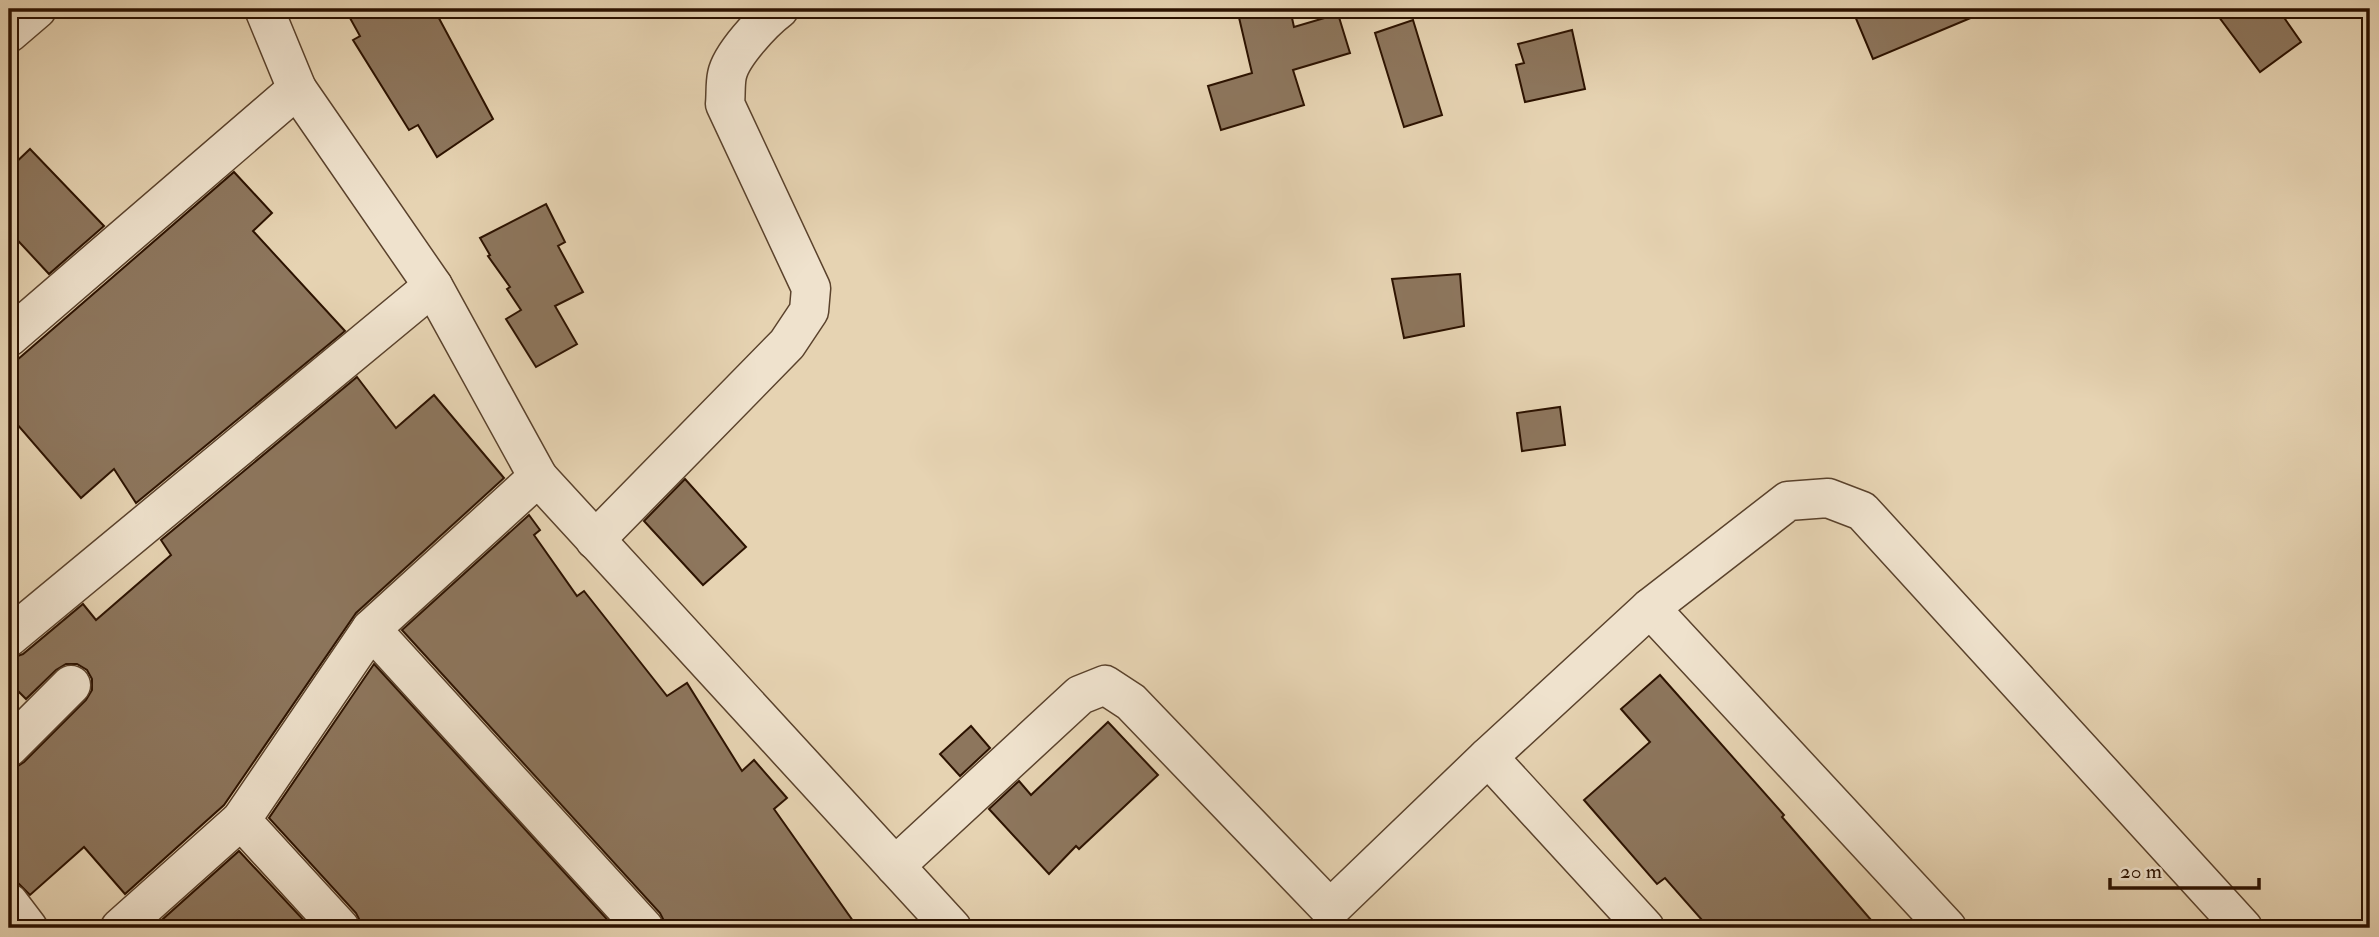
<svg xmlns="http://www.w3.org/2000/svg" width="2379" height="937" font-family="'IM FELL Double Pica',serif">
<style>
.building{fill:#8d765d;stroke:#2c1200;stroke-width:2}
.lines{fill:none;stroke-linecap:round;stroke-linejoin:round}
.minor-casing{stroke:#5a422c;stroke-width:41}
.minor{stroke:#efe2cd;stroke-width:38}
</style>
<rect width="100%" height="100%" fill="#e6d3b2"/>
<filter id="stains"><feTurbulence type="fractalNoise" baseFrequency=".00286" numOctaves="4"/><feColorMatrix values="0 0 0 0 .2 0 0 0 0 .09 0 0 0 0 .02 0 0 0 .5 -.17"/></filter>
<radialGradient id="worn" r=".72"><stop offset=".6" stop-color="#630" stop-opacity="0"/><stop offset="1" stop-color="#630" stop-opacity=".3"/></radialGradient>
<!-- building -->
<g class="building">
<polygon points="345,9 434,9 493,119 437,157 418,125 409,130 353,40 360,36"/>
<polygon points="1237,9 1290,9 1294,27 1338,14 1350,53 1293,70 1304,105 1221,130 1208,86 1252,73"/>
<polygon points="1852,9 1992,9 1873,59"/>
<polygon points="2213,9 2278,9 2301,42 2260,72"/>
<polygon points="1413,20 1442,115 1404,127 1375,33"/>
<polygon points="1572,30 1585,89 1525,102 1516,65 1524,63 1518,44"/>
<polygon points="30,149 104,226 49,274 9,231 9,169"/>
<polygon points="234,172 272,213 253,231 345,331 136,503 114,469 81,498 9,415 9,367"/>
<polygon points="546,204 565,242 558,246 583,292 555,306 577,344 536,367 506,319 521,310 507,289 510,287 488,256 490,255 480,238"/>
<polygon points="1460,274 1464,326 1404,338 1392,279"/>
<polygon points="357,377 396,428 434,395 504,478 356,613 224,805 125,894 84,847 30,895 18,883 9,882 9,768 15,768 24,762 86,700 92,690 92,679 87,670 77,664 66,664 56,670 26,699 9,682 9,659 23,654 83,604 96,620 171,555 161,540"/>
<polygon points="1560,407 1565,445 1522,451 1517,413"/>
<polygon points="685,479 746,547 703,585 644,521"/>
<polygon points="529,515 540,530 534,535 577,596 584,591 667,696 687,683 742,771 754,760 787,798 774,809 858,928 665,928 665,923 660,913 402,630"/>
<polygon points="374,664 615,928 361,928 361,923 356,913 269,818"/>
<polygon points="1660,675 1784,815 1782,817 1878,928 1709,928 1665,878 1657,884 1584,800 1650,742 1621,709"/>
<polygon points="1108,722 1158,775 1079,849 1076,846 1049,874 989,809 1019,781 1031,795"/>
<polygon points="971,726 990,748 960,776 940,754"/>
<polygon points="239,851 311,928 154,928 154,927"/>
</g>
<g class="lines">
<defs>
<g id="minor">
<polyline points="264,9 297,89 433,286 538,477"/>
<polyline points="9,33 37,9"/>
<polyline points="9,337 297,89"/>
<path d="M595,540l192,-196 22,-33 2,-23 -86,-184c1,-9 0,-20 2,-29 4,-20 36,-54 52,-66"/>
<polyline points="1650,608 1947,928"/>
<polyline points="371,629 644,928"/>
<polyline points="9,637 433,286"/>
<polyline points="9,747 71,685"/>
<polyline points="1488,757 1645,928"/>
<polyline points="241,820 340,928"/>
<polyline points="895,866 1080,695 1105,685 1131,702 1330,909 1488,757 1650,608 1788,501 1828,498 1862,511 2243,928"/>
<polyline points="9,903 28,928"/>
<polyline points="120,928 241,820 371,629 538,477 952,928"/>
</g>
</defs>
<!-- minor casing -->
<use href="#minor" class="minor-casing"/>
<!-- minor -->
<use href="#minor" class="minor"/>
</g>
<!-- margin -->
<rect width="2379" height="937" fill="none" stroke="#e6d3b2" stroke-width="35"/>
<rect x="10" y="10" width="2358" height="916" fill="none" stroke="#2c1200" stroke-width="3.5"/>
<rect x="18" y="18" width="2344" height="902" fill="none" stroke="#2c1200" stroke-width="2"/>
<!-- scale -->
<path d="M2110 878v10h149v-10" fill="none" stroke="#2c1200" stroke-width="3.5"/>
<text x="2120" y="878" font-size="21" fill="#2c1200" stroke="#efe2cd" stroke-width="5" paint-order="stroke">20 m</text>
<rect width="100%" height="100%" filter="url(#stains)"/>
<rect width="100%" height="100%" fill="url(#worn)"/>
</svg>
